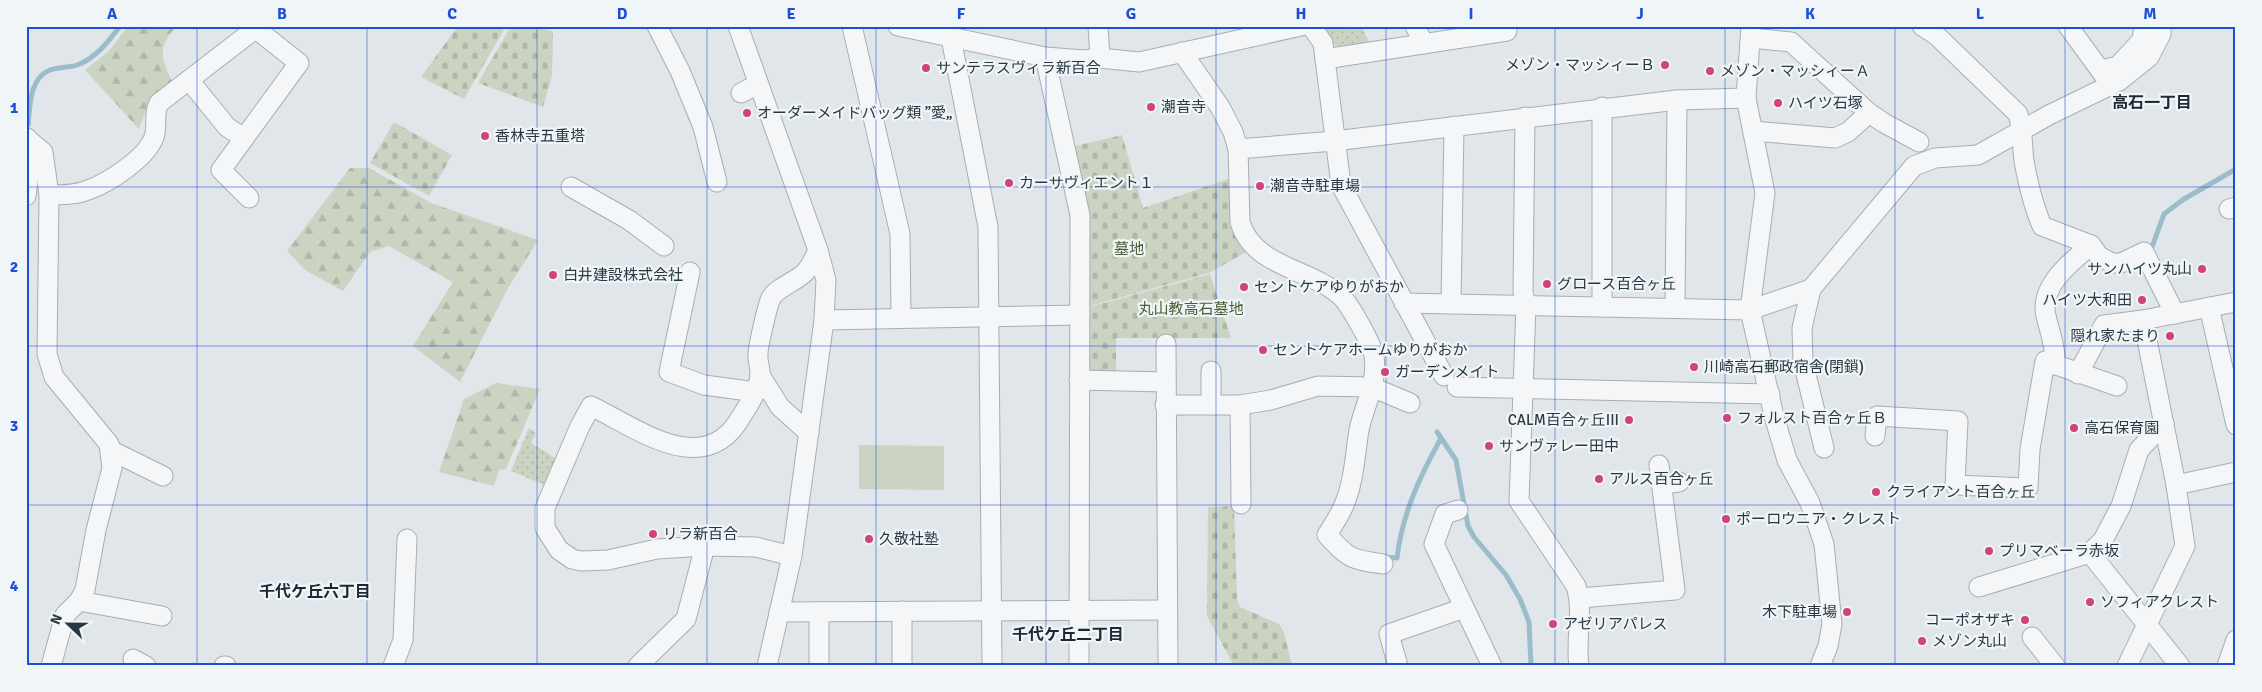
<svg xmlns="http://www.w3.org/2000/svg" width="2262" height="692" font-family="Signika,'Noto Sans JP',sans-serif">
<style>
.green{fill:url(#green-dots)}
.forest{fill:url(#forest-firs)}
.cemetery{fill:url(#cemetery-stones)}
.pitch{fill:#cbd4c2}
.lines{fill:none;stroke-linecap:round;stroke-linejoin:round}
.stream{stroke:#9bbdca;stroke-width:5}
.minor-casing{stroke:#a6aeb4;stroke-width:21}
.minor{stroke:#f4f6f8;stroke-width:19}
.grid{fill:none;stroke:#1d4ed8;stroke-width:1;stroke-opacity:0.55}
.poi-dot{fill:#d1447b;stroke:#f0f5f7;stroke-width:2}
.labels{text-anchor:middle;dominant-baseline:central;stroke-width:4.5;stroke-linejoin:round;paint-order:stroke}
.poi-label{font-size:15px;fill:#293842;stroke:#f0f5f7;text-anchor:start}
.park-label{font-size:15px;fill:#475e36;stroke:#f0f5f7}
.neighbourhood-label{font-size:16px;font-weight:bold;fill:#1b2933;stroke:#f0f5f7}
.neatline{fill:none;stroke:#1d4ed8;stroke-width:2}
.grid-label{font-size:16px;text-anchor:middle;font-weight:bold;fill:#1d4ed8}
</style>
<defs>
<pattern id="green-dots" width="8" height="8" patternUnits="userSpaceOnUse" patternTransform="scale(1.25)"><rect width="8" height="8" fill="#cbd4c2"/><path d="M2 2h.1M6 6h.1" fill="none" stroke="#aeb7a8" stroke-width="1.8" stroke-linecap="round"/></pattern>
<pattern id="forest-firs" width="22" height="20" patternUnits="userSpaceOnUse" patternTransform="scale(1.25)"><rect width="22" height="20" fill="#cbd4c2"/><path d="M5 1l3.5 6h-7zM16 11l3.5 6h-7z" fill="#aeb7a8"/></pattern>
<pattern id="cemetery-stones" width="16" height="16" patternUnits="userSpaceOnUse" patternTransform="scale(1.25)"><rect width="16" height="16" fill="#cbd4c2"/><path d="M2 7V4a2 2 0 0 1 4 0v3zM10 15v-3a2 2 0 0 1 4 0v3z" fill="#aeb7a8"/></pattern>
</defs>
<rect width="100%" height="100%" fill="#e1e6ea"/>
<!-- green -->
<g class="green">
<polygon points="1325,26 1361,26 1370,44 1342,49 1330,42"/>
<polygon points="529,428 536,433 531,443 557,459 547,486 511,471"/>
</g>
<!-- forest -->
<g class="forest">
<path d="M128,26h49c-21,21 -15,33 -5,56l-23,19 -10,28 -54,-59 24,-19z"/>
<polygon points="350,168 369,168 431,203 538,240 508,288 460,382 413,346 453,282 389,246 370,252 343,291 305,270 287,251"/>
<polygon points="496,383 540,389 506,469 499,470 494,486 439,472 464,399"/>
</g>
<!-- cemetery -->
<g class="cemetery">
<polygon points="458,26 506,26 464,99 421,77"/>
<polygon points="511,26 536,26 553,32 552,76 543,107 478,83"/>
<polygon points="394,122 452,155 429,196 370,163"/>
<polygon points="1122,135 1143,208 1237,176 1252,249 1209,273 1086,307 1071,147"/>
<polygon points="1210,274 1231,338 1116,338 1116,375 1085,370 1085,308"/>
<polygon points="1234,506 1237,599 1240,607 1279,624 1284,632 1292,666 1234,666 1207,616 1208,507"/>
</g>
<!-- pitch -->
<polygon class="pitch" points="859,445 944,446 944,490 859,489"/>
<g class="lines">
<!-- stream -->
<g class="stream">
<path d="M28,125c2,-18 1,-47 22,-55 8,-3 18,-2 27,-5 18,-6 32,-24 43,-39"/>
<polyline points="2152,247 2164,214 2184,199 2236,169"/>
<polyline points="1437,432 1456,460 1468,526 1474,537 1506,575 1520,599 1529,622 1531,666"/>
<path d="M1383,557l14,1c5,-43 22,-80 43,-118"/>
</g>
<defs>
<g id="minor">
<polyline points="657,26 680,71 703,127 717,182"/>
<polyline points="738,26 818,250 826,280 824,320 792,556 767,666"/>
<polyline points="852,26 900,234 901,317"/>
<polyline points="898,26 1045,57 1084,60 1100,58 1139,62 1301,26"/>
<polyline points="1098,26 1100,58"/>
<polyline points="1311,26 1323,43 1325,59 1507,31 1505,26"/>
<polyline points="1415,26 1424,44"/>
<polyline points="1751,26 1746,98 1765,193 1750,310 1774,416 1787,460 1810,503 1824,544 1832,624 1828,646 1820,666"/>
<path d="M1922,26l14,9 82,79c5,16 4,30 6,47 4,22 9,44 18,65l49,19 8,11 13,7h9l23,-11 31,62"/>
<polyline points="2068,26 2111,85"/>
<polyline points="951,38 988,227 992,666"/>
<polyline points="1751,38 1791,42 1869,113 1884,123 1919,142"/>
<path d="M1182,52l38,55 13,25 5,17 2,73c13,45 69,46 101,74 9,9 31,48 33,60 4,27 -10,50 -15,74 -4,25 -5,52 -15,75 -4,10 -11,20 -17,30 22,24 23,24 56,29"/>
<polyline points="1045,57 1080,215 1079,666"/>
<polyline points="1325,59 1341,185 1444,376"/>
<polyline points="2101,70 2118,66 2142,40 2144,26"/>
<polyline points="189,80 227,127 244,138"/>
<polyline points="741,93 758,84"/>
<path d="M1525,117l-2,175 3,13 -7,196 57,85c8,25 -1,53 3,80"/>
<polyline points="1753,131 1835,138 1848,132 1869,113"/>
<polyline points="26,138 43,152 49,195 47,354 54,377 109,444 112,468 96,530 85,590 79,601 65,615 51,666"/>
<polyline points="1238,149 1334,141 1677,100 1746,98"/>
<polyline points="571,187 629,220 664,246"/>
<path d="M49,195c13,0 27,0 39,-5 20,-7 59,-32 66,-53 4,-11 -1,-24 5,-34l100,-77"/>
<polyline points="26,196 31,159 27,138"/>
<polyline points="249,198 221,170 299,63 256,29"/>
<polyline points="2229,209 2236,207"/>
<polyline points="690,272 669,372 704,385 756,392"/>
<polyline points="1404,303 1750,310 1811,289"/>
<polyline points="1451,304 1454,126"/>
<polyline points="1602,307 1602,107"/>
<polyline points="2209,307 2236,425"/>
<polyline points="1675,308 1677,100"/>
<polyline points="824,320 1079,315"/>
<polyline points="1166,344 1168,666"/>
<path d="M2055,365c1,-18 -5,-32 -9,-49 -7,-30 25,-54 45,-71"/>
<polyline points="1211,371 1211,405"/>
<polyline points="2078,374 2104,325 2143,320 2236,302"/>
<polyline points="760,375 780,407 809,433"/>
<polyline points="1079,380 1165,382"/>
<polyline points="1457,387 1770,394"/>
<polyline points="1165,405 1240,405 1271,400 1318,386 1372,387 1410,403"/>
<polyline points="1240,405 1241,504"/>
<polyline points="1875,436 1877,416 1958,421 1955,485 2028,488 2030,449 2045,361 2117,386"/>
<polyline points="1824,448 1803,362 1802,328 1811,289 1914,166 1935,158 1978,155 2049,115 2119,81 2149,57 2161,34 2161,26"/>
<polyline points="110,450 163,476"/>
<polyline points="1661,484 1679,482"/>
<polyline points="2176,485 2236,472"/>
<polyline points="1458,510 1445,514 1434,544 1492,666"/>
<polyline points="2090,553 2180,666"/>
<path d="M792,556l-36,-9 -51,-1 -48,3 -49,11 -27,1 -9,-2 -13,-9 -14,-22v-20l35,-82 11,-20c46,22 113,75 150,11 8,-13 17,-26 19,-41 1,-7 -3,-15 -2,-23 0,-6 10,-50 13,-55 7,-12 28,-17 36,-28 5,-6 8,-14 11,-20"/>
<polyline points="1979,587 2090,553 2103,540 2121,506 2139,450 2164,423"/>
<polyline points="1580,598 1675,590 1659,465"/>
<polyline points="79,601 162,616"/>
<polyline points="779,612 1167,610"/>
<polyline points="2032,637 2055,666"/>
<polyline points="133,659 146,666"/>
<polyline points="224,666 226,666"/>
<polyline points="393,666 403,640 407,539"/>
<polyline points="638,666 686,619 705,546"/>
<polyline points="819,666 819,612"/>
<polyline points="902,666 902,611"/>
<polyline points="1398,666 1389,634 1464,608"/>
<polyline points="2127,666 2185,546 2176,485 2143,320"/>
<polyline points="2227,666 2236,640"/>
</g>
</defs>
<!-- minor casing -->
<use href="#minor" class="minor-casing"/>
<!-- minor -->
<use href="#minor" class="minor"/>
</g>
<!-- grid -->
<path class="grid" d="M197,26v640M367,26v640M537,26v640M707,26v640M876,26v640M1046,26v640M1216,26v640M1386,26v640M1555,26v640M1725,26v640M1895,26v640M2065,26v640M26,187h2210M26,346h2210M26,505h2210"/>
<!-- markers -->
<g class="poi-dot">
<circle cx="1665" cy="65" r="5"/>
<circle cx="926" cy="68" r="5"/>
<circle cx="1710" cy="71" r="5"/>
<circle cx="1778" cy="103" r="5"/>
<circle cx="1151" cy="107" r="5"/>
<circle cx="747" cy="113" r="5"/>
<circle cx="485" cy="136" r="5"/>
<circle cx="1009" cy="183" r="5"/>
<circle cx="1260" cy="186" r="5"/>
<circle cx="2202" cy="269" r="5"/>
<circle cx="553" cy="275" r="5"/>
<circle cx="1547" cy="284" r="5"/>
<circle cx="1244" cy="287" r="5"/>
<circle cx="2142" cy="300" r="5"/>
<circle cx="2170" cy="336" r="5"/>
<circle cx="1263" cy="350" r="5"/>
<circle cx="1694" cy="367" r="5"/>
<circle cx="1385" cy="372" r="5"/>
<circle cx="1727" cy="418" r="5"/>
<circle cx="1629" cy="420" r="5"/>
<circle cx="2074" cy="428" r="5"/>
<circle cx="1489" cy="446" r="5"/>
<circle cx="1599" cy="479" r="5"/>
<circle cx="1876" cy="492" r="5"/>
<circle cx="1726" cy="519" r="5"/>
<circle cx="653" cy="534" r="5"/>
<circle cx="869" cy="539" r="5"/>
<circle cx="1989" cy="551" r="5"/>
<circle cx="2090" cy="602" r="5"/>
<circle cx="1847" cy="612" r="5"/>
<circle cx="2025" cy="620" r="5"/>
<circle cx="1553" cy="624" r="5"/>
<circle cx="1922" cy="641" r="5"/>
</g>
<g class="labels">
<!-- poi labels -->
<g class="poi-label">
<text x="1655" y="65" text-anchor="end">メゾン・マッシィーＢ</text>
<text x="936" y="68">サンテラスヴィラ新百合</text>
<text x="1720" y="71">メゾン・マッシィーＡ</text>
<text x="1788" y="103">ハイツ石塚</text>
<text x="1161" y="107">潮音寺</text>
<text x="757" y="113">オーダーメイドバッグ類 ”愛„</text>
<text x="495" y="136">香林寺五重塔</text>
<text x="1019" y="183">カーサヴィエント１</text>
<text x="1270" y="186">潮音寺駐車場</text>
<text x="2192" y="269" text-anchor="end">サンハイツ丸山</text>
<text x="563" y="275">白井建設株式会社</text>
<text x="1557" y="284">グロース百合ヶ丘</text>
<text x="1254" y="287">セントケアゆりがおか</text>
<text x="2132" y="300" text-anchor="end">ハイツ大和田</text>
<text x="2160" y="336" text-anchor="end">隠れ家たまり</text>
<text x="1273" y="350">セントケアホームゆりがおか</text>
<text x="1704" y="367">川崎高石郵政宿舎(閉鎖)</text>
<text x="1395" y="372">ガーデンメイト</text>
<text x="1737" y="418">フォルスト百合ヶ丘Ｂ</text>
<text x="1619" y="420" text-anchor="end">CALM百合ヶ丘III</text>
<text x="2084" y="428">高石保育園</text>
<text x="1499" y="446">サンヴァレー田中</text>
<text x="1609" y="479">アルス百合ヶ丘</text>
<text x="1886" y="492">クライアント百合ヶ丘</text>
<text x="1736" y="519">ポーロウニア・クレスト</text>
<text x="663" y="534">リラ新百合</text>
<text x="879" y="539">久敬社塾</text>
<text x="1999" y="551">プリマベーラ赤坂</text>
<text x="2100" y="602">ソフィアクレスト</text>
<text x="1837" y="612" text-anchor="end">木下駐車場</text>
<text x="2015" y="620" text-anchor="end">コーポオザキ</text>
<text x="1563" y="624">アゼリアパレス</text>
<text x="1932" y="641">メゾン丸山</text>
</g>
<!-- park labels -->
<g class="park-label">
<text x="1129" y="249">墓地</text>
<text x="1191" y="309">丸山教高石墓地</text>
</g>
<!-- neighbourhood labels -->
<g class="neighbourhood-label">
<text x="2152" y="103">高石一丁目</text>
<text x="315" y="592">千代ケ丘六丁目</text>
<text x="1068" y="635">千代ケ丘二丁目</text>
</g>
</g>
<!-- border -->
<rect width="2262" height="692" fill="none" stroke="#f0f5f7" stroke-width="55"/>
<!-- north arrow -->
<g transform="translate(68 624) rotate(292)" stroke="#f0f5f7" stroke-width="4" paint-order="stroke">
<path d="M0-4L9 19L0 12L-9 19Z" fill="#293842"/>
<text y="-8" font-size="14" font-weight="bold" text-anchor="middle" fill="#293842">N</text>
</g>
<rect x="28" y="28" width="2206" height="636" class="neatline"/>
<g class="grid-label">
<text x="112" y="19">A</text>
<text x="282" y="19">B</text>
<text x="452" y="19">C</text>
<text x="622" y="19">D</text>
<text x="791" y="19">E</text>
<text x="961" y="19">F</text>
<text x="1131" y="19">G</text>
<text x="1301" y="19">H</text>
<text x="1471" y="19">I</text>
<text x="1640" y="19">J</text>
<text x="1810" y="19">K</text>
<text x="1980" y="19">L</text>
<text x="2150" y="19">M</text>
<text x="14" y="113">1</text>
<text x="14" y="272">2</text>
<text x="14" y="431">3</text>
<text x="14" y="591">4</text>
</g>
</svg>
